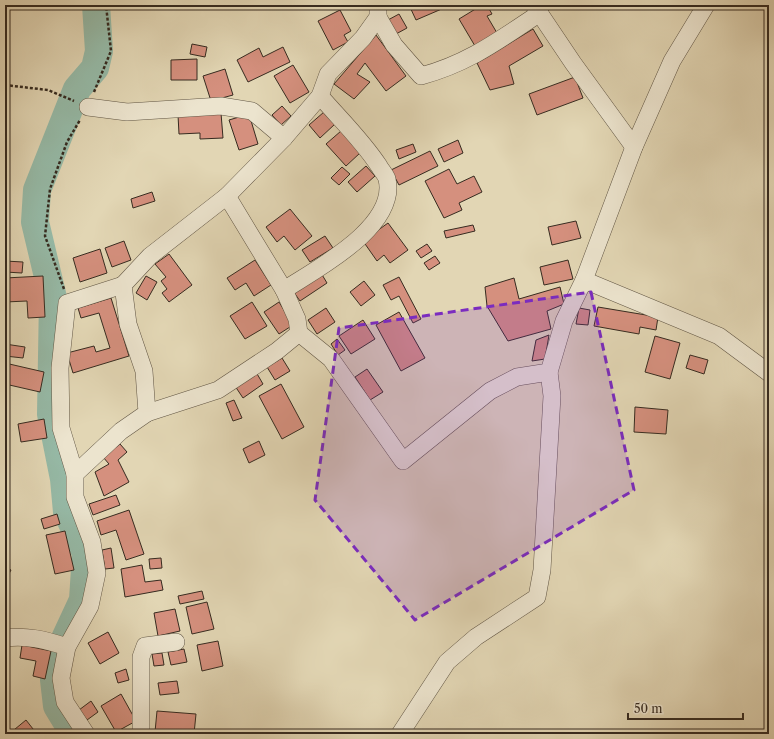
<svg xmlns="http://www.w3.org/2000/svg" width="774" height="739" font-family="'Libre Caslon Text',serif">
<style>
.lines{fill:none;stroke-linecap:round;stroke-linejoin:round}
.river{stroke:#96baa7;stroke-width:28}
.building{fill:#d5907e;stroke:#362b20}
.minor-casing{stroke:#615645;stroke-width:18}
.path{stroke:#362b20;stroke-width:2.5;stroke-dasharray:3 2;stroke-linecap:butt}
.minor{stroke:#ece4ce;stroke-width:17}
.marked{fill:#7b2cbf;fill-opacity:0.2;stroke:#7b2cbf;stroke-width:3;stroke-dasharray:8 5;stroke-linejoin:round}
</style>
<rect width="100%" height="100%" fill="#e2d6b4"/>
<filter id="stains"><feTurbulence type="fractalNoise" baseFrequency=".005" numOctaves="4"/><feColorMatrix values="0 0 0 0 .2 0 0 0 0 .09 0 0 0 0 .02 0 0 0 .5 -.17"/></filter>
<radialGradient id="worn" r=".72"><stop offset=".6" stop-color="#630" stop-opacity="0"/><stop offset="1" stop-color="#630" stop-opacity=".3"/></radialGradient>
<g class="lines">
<!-- river -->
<polyline class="river" points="74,734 57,706 54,680 57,656 83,600 86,553 67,512 64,479 51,414 53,298 35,222 37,190 77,89 95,68 99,51 96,5"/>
</g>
<!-- building -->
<g class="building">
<polygon points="393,5 403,5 395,8"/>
<polygon points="409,5 442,5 444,8 416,20"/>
<polygon points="482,5 487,5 492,14 487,16 497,33 475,46 459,19"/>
<polygon points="340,10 351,31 344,35 348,42 333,50 318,21"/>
<polygon points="399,14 407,28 396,34 388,20"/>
<polygon points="533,29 543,46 509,66 514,84 490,90 477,63"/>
<polygon points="376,35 406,76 386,91 365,63 357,74 370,82 354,99 334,84"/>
<polygon points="192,44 207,47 205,57 190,54"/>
<polygon points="283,47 290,62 248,82 237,60 259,48 263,57"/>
<polygon points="197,59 197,80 171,80 171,60"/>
<polygon points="293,65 309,92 290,103 274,76"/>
<polygon points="225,69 233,95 211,101 203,76"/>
<polygon points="575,77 583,98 537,115 529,94"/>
<polygon points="282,106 291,116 281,125 272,115"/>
<polygon points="324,112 335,124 320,138 309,125"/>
<polygon points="221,113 223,138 200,139 200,133 179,134 178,115"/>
<polygon points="249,114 258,144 239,150 229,120"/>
<polygon points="341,131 360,153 346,166 326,144"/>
<polygon points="458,140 463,153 444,162 438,149"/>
<polygon points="413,144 416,152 399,159 396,150"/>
<polygon points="430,151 438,166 399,185 391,170"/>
<polygon points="366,166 375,176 357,192 348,182"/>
<polygon points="342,167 350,174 339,185 331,178"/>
<polygon points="449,169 457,184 474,176 482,192 459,203 462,210 444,218 425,181"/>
<polygon points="152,192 155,201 133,208 131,199"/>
<polygon points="290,209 312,236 295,250 284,236 277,242 266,227"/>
<polygon points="576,221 581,238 552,245 548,227"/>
<polygon points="388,223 408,250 390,263 384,255 377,261 363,241"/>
<polygon points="473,225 475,231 446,238 444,231"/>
<polygon points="325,236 333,248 310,262 302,250"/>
<polygon points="124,241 131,260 112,267 105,248"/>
<polygon points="427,244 432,251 421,258 416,251"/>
<polygon points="100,249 107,273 80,282 73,258"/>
<polygon points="169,254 192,285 169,302 162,293 167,289 161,281 166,277 155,264"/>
<polygon points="435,256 440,263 429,270 424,263"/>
<polygon points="255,260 271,285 254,296 246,283 235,290 227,278"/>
<polygon points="568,260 573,279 544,285 540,267"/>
<polygon points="5,261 23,262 22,273 5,272"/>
<polygon points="321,273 327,283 300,301 293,291"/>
<polygon points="43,276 45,317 28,318 27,301 5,302 5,278"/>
<polygon points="146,276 157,282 147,300 136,293"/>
<polygon points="399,277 421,319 413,323 399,296 391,300 383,285"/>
<polygon points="514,278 519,299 560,287 564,304 547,311 551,329 508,341 487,306 485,287"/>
<polygon points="364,281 375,295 361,306 350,292"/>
<polygon points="111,298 129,356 73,373 67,353 94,346 96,352 110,348 99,313 81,318 78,308"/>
<polygon points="252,302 267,326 245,339 230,316"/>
<polygon points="279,302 293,325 279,334 264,312"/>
<polygon points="598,307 658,317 656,330 640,327 639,334 594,326"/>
<polygon points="326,308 335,322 317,334 308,320"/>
<polygon points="579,308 590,310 588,325 576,324"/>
<polygon points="399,312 425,358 401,371 376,325"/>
<polygon points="363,320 375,339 351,354 339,336"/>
<polygon points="549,335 545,359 532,361 536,340"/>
<polygon points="655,336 680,343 670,379 645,372"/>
<polygon points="337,339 345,350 338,355 331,344"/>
<polygon points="5,344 25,347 23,358 5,356"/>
<polygon points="690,355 708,360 704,374 686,368"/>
<polygon points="282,358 290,371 275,380 267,367"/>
<polygon points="5,363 44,372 40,392 5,384"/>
<polygon points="367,369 383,392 370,400 355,377"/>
<polygon points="256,372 263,384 243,398 235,386"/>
<polygon points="281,384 304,427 282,439 259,396"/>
<polygon points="234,400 242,418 233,421 226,403"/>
<polygon points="635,407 668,410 666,434 634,432"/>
<polygon points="44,419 47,438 21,442 18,424"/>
<polygon points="259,441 265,455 249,463 243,449"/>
<polygon points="120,444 127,452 118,460 129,482 104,496 95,472 109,464 103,457"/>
<polygon points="116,495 120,505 93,515 89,504"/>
<polygon points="129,510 144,554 126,560 116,530 101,535 97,521"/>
<polygon points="57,514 60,524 44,529 41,519"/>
<polygon points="65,531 74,570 55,574 46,535"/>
<polygon points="111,548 114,568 105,569 102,550"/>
<polygon points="161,558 162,568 150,569 149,559"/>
<polygon points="142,565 145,582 161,580 163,590 125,597 121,569"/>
<polygon points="5,567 11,570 5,581"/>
<polygon points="202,591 204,599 180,604 178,596"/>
<polygon points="207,602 214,629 192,634 186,607"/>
<polygon points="175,609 180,631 158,636 154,613"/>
<polygon points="108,632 119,653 100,664 88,643"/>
<polygon points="218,641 223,666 202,671 197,645"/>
<polygon points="22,645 51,651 45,679 33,676 36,661 20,658"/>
<polygon points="184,649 187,662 171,665 168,652"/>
<polygon points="162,653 164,665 154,666 152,654"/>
<polygon points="126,669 129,680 118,683 115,673"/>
<polygon points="177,681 179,693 160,695 158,683"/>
<polygon points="121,694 136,721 116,732 101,706"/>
<polygon points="91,701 98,712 87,720 79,710"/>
<polygon points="157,711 196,714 194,734 155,732"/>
<polygon points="26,720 37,734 9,734"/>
</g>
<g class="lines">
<defs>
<g id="minor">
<polyline points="534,5 573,63 634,147"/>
<polyline points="706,5 672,61 634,147 584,280 719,336 769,373"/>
<path d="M378,17l16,28 27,31c48,-13 78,-36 119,-63"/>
<path d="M320,96c20,23 42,44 59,70 2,4 7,9 8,13 11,48 -71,90 -103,111l13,29 2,14 32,26 72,102 87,-70 27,-14 32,-5 15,-51 20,-41"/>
<polyline points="88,107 127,112 221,106 252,111 284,138"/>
<polyline points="227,196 284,290"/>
<polyline points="147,413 218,390 277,351 299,333"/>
<polyline points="75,474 61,428 60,368 67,303 123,285"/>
<path d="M5,638c22,-3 41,2 62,9"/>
<polyline points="86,734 65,702 61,678 67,647 90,606 97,573 92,542 75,497 75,474 121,431 147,413 144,371 128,324 123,285 150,256 227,196 284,138 320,96 328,74 363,38 378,17 378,5"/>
<polyline points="141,734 141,657 145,646 176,642"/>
<polyline points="400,734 447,662 476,637 537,597 542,570 552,396 549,372"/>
</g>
</defs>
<!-- minor casing -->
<use href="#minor" class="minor-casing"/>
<!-- path -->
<g class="path">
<polyline points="5,85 48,90 74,101"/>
<polyline points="94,92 111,51 106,5"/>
<polyline points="64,289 45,236 50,189 67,142 80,120"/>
</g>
<!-- minor -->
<use href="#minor" class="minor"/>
</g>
<!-- marked area -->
<path class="marked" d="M591,292l43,198 -219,130 -100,-120 24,-172z"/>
<!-- margin -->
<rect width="774" height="739" fill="none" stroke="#e2d6b4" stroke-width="20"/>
<rect x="6" y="6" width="762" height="727" fill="none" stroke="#362b20" stroke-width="2"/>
<rect x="10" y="10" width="754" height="719" fill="none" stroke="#362b20"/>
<!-- scale -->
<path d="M628 713v6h115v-6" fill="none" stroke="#362b20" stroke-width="2"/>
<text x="634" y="713" font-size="12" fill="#362b20" stroke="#ece4ce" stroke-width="3" paint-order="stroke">50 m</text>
<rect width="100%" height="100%" filter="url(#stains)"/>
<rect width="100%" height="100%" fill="url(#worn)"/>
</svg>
